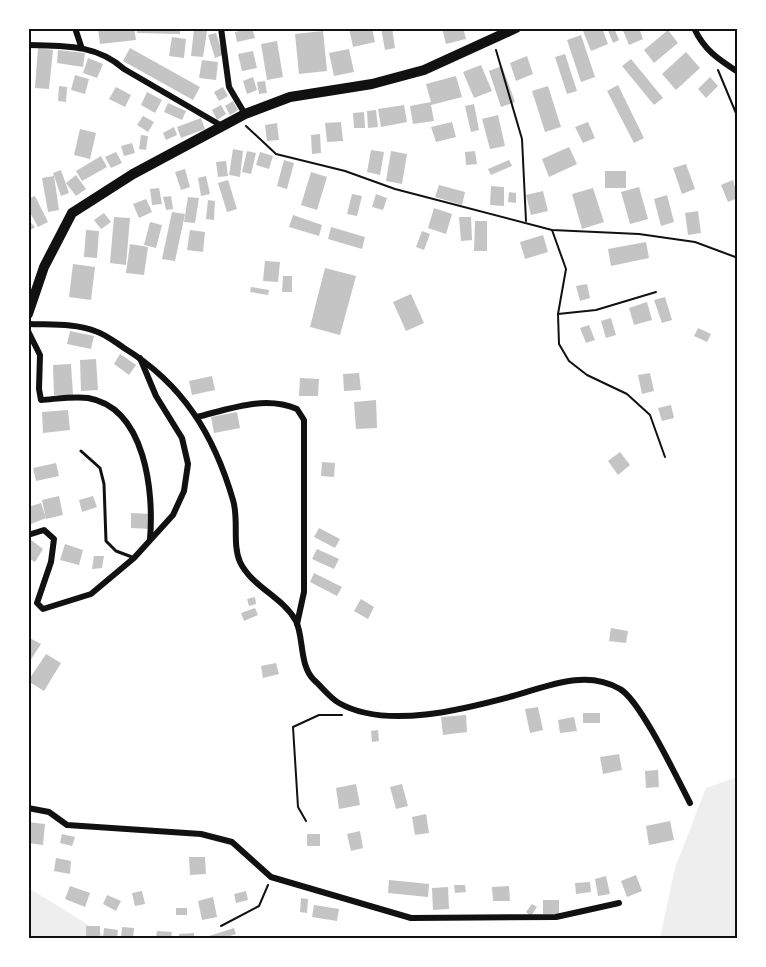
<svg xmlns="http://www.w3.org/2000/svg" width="766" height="967" font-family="Roboto,sans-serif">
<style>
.green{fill:#eee}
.building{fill:#c4c4c4}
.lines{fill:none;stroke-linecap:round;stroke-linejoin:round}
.path{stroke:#111;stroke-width:2}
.service{stroke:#111;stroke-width:3}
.minor{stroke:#111;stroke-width:6}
.primary{stroke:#111;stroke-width:10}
.neatline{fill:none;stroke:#111;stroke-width:2}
</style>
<rect width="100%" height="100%" fill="#fff"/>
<!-- green -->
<g class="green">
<polygon points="737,777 737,938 660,938 675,868 706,788"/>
<polygon points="29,888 109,938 29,938"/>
</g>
<!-- building -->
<g class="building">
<polygon points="98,28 134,28 136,40 100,44"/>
<polygon points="137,28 180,28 180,34 137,33"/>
<polygon points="252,28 255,38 237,42 235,32"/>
<polygon points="349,28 372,28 375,42 353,47"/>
<polygon points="381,28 392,28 395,48 385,50"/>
<polygon points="442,28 463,28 466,39 446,44"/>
<polygon points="589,28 602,28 608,44 591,51 583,31"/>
<polygon points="607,28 614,28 619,40 613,43"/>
<polygon points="622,28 639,28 643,39 629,45"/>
<polygon points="194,29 207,31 203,57 191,56"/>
<polygon points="668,30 678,43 654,63 644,50"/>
<polygon points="323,31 327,71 299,74 295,34"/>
<polygon points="216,33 223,55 215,58 208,35"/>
<polygon points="581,35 595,77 581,82 567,40"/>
<polygon points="172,37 186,39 184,58 169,56"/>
<polygon points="277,41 283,77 267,80 261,44"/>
<polygon points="38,48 53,50 49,89 35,88"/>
<polygon points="130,48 200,87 193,100 123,61"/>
<polygon points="349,49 354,72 334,76 329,53"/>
<polygon points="58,50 85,53 83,67 57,63"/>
<polygon points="253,51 257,68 242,71 238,54"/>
<polygon points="686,52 700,68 676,90 662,74"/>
<polygon points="565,54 577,91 567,94 555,57"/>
<polygon points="527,56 533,74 516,81 510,63"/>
<polygon points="88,58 103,64 97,78 83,73"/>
<polygon points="631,59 663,98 654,105 622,66"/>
<polygon points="202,60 218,62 216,80 199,78"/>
<polygon points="481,65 492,91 474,98 463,72"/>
<polygon points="502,66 515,102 501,107 489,71"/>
<polygon points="75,75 89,79 85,94 71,90"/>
<polygon points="456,76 462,97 431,105 434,121 413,124 410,106 431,102 426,84"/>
<polygon points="253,77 257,90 247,94 243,81"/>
<polygon points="710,77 718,86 706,98 698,89"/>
<polygon points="265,81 267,93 259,94 257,82"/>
<polygon points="618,85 644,138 634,143 607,91"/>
<polygon points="59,86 67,87 66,102 58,101"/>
<polygon points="548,86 561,127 545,132 532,91"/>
<polygon points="116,87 131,95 125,107 109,99"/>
<polygon points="223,87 228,96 219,101 214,92"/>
<polygon points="147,92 162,100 155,113 141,105"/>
<polygon points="233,101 238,110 230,115 225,106"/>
<polygon points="168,103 186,111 182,120 164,112"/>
<polygon points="474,104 479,130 471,132 465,106"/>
<polygon points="221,105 226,114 217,120 212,110"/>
<polygon points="404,105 407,122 381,127 378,109"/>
<polygon points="376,110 378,127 368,128 367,111"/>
<polygon points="364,112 365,128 354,128 353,113"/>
<polygon points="498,115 505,146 490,149 482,119"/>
<polygon points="143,116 154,122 148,132 137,125"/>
<polygon points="201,118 205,129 181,138 177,127"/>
<polygon points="341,122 343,141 327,142 325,123"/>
<polygon points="452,122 456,137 436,142 431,127"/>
<polygon points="588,122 595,138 583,143 575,127"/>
<polygon points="277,123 279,140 267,141 265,125"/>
<polygon points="174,127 177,135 166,140 163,133"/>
<polygon points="80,129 96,133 90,159 74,155"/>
<polygon points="320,134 321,153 312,154 311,135"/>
<polygon points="141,135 148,136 146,150 139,149"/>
<polygon points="132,143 135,153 124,156 121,146"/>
<polygon points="569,147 577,164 549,177 542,159"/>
<polygon points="233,149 243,151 240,177 229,175"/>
<polygon points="371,150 384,152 380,175 367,172"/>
<polygon points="247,151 256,153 251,174 242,172"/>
<polygon points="391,151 407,154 402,184 386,181"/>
<polygon points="475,151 477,164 466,165 465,152"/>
<polygon points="116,152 122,163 111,168 105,157"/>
<polygon points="260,152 273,156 269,169 256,165"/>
<polygon points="101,156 107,167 82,181 76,171"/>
<polygon points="284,160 294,163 287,189 277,186"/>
<polygon points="509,160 512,166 491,175 488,169"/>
<polygon points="226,161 228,176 218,177 216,162"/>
<polygon points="686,164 695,189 682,194 673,168"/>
<polygon points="185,169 190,187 181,190 175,172"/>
<polygon points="61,170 69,193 61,196 53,173"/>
<rect x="605" y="171" width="21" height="17"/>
<polygon points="311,172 327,177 317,210 301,205"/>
<polygon points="76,175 86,189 76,196 66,183"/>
<polygon points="54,176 59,210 48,212 42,178"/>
<polygon points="206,176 210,194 201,196 198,178"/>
<polygon points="228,180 237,209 227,212 218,183"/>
<polygon points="733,180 738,198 728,202 721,185"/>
<polygon points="439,185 465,192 462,205 435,197"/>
<polygon points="491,186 504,187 504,206 490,205"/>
<polygon points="639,187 648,219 630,224 621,192"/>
<polygon points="159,188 162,204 152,205 150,189"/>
<polygon points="593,188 604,222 582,229 572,194"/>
<polygon points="543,191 548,211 531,215 526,195"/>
<polygon points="509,192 516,193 516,203 508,202"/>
<polygon points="352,194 362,196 357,216 347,214"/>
<polygon points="376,194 387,198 383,210 372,207"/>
<polygon points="667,195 674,222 661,226 654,199"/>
<polygon points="35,196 48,222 38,227 28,209 28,199"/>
<polygon points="171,196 173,209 166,210 163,197"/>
<polygon points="188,197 199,198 195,223 184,222"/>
<polygon points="146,199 152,212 139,218 133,204"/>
<polygon points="208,200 215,201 214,220 206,219"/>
<polygon points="434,208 452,214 446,234 428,228"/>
<polygon points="698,211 701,233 688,235 685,213"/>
<polygon points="172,212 185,214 175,261 162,259"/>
<polygon points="104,213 111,222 101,229 94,220"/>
<polygon points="293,215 322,225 319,236 289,227"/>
<polygon points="114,217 130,218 126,265 110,263"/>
<polygon points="459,217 471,217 472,240 461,241"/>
<polygon points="28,220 35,227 28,232"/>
<polygon points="475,221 487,221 487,251 474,251"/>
<polygon points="150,222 162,225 156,248 144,245"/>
<polygon points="331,227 365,237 362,249 328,239"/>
<polygon points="86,230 99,231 97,258 84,257"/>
<polygon points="190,230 205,232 203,252 187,250"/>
<polygon points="422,231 430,234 424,250 416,247"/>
<polygon points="543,235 548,252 525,259 520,242"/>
<polygon points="646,242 649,258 611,266 608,249"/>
<polygon points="130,244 148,247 144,275 126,273"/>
<polygon points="265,261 280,262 278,282 263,281"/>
<polygon points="73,264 95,267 91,300 69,297"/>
<polygon points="325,268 356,276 340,335 310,327"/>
<polygon points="283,276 292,276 292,292 282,292"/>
<polygon points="587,284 590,298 580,301 576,286"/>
<polygon points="251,287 269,290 268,295 250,292"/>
<polygon points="411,294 424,323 406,331 393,302"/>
<polygon points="665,297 672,320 662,323 654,300"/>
<polygon points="647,302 652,320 634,325 629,308"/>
<polygon points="611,318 616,335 606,338 601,321"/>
<polygon points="589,325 595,340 586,343 580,328"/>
<polygon points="698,328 711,334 707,342 694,336"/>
<polygon points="70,331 94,336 91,349 67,344"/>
<polygon points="120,354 136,365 129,375 114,364"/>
<polygon points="96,359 98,390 81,391 80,360"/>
<polygon points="71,364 73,395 54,395 53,365"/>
<polygon points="359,373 361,390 344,391 343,374"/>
<polygon points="650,373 654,391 642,394 638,375"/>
<polygon points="212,376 215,390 192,395 189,381"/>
<polygon points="300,378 319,379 318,396 299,396"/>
<polygon points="376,400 377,428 356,429 354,402"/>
<polygon points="671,405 674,418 662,421 658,408"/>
<polygon points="68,410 70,430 43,433 42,412"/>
<polygon points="237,412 240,428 214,433 211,417"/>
<polygon points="620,452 630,465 618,475 608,461"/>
<polygon points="322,462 335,463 334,477 321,476"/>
<polygon points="56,463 59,476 36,481 33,468"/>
<polygon points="59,496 63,515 46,519 42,500"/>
<polygon points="93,496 97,507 82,512 79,500"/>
<polygon points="41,503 46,518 31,524 28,507"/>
<polygon points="131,513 151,514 150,529 131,528"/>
<polygon points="319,528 340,539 335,548 314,537"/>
<polygon points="31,540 43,549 35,562 28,558"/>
<polygon points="65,544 83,550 79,565 60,560"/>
<polygon points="317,549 339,559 334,569 312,559"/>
<polygon points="94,556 104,556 102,568 92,569"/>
<polygon points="314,573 342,587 337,596 310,582"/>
<polygon points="255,597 256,604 249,606 247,599"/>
<polygon points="361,599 374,607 368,619 354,611"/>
<polygon points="255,608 258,615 244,621 241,613"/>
<polygon points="611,628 628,631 626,643 609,641"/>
<polygon points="28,637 41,644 28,664"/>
<polygon points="46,654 61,663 44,691 28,681"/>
<polygon points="276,663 279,674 263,678 261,666"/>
<polygon points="538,707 543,730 530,733 525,709"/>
<rect x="583" y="713" width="17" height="10"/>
<polygon points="466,715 467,732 443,735 441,717"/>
<polygon points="574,717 577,731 560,733 558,720"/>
<polygon points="378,730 379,741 372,742 371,731"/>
<polygon points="619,754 622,770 603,774 600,757"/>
<polygon points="658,770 659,787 646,788 645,771"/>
<polygon points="356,784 360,805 339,809 336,788"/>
<polygon points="402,784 408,806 396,809 390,787"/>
<polygon points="426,814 429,833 415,835 412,817"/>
<polygon points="670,821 674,840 649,845 646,826"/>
<polygon points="28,822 45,824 43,845 28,843"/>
<polygon points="360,831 363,848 351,851 347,834"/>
<polygon points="62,834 75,837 72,846 60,843"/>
<rect x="307" y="834" width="13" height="12"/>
<polygon points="189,857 205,857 206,874 190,875"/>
<polygon points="56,858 71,861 70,874 54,871"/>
<polygon points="636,875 642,891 627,897 621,881"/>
<polygon points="606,876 610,894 598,896 595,879"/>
<polygon points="389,880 429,884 428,897 388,893"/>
<polygon points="590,882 591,892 576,894 575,883"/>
<polygon points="454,885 465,885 466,892 455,893"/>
<polygon points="70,886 90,893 85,907 65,899"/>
<polygon points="509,886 510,901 493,901 492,887"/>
<polygon points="448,887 449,909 433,910 432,888"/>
<polygon points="142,891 145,904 135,906 132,893"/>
<polygon points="246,891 248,900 236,903 234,894"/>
<polygon points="107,895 121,901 116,911 103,904"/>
<polygon points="213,897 217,917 202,920 198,901"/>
<polygon points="301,898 308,899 307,913 300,912"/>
<rect x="543" y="900" width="16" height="14"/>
<polygon points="532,904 537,907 531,916 526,912"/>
<polygon points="314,905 339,909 337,921 312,917"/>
<rect x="176" y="908" width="11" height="7"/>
<rect x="86" y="926" width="14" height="11"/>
<polygon points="122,927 134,928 133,938 121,938"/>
<polygon points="104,928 118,930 117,938 103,938"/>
<polygon points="234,928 236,934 223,938 210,938 209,936"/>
<polygon points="157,931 172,932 171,938 156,938"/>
<polygon points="194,933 194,938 179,938 179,934"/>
</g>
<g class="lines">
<!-- path -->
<g class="path">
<polyline points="496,50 522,139 526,221"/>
<polyline points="718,70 738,118"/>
<polyline points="246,126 276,154 345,171 395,189 552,230 639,234 695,242 738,258"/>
<polyline points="552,230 566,269 558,314 559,344 569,361 587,375 627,394 650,415 665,457"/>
<polyline points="558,314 596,310 656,292"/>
<polyline points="306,821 298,807 293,727 319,715 342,715"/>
<polyline points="221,926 259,906 268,885"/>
</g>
<!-- service -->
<polyline class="service" points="81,451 100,468 104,484 106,541 116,551 132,557"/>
<!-- minor -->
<g class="minor">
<polyline points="75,28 81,46"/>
<polyline points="221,28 229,87 245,114"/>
<path d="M694,28c10,22 24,31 44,44"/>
<path d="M28,45c36,1 68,-1 96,24l98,57"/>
<path d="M28,324c23,1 46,-1 67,7 10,3 20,11 29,17 59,36 90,87 109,152 6,19 -1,44 7,62 12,25 43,35 56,59 8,17 3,44 18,59 8,7 16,18 25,23 47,27 126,6 174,-7 35,-10 73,-27 107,-7 20,11 58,91 70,114"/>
<path d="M28,331l12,24 -1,34 2,11c15,-1 33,-4 47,-2 58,10 66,95 62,141"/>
<path d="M197,417c32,-8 68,-22 100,-8l7,11v172l-7,32"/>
<polyline points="28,535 44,530 54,539 51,562 37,603 43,609 91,594 134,558 173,515 184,491 188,464 182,438 156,396 140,358"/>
<polyline points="28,808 49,812 67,825 201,834 232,842 271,877 411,918 556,917 619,903"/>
</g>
<!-- primary -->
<polyline class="primary" points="28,314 44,267 72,213 133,174 245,114 290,97 372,84 424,70 516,28"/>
</g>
<!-- border -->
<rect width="766" height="967" fill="none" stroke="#ffffff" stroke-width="60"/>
<rect x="30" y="30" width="706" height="907" class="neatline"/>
</svg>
